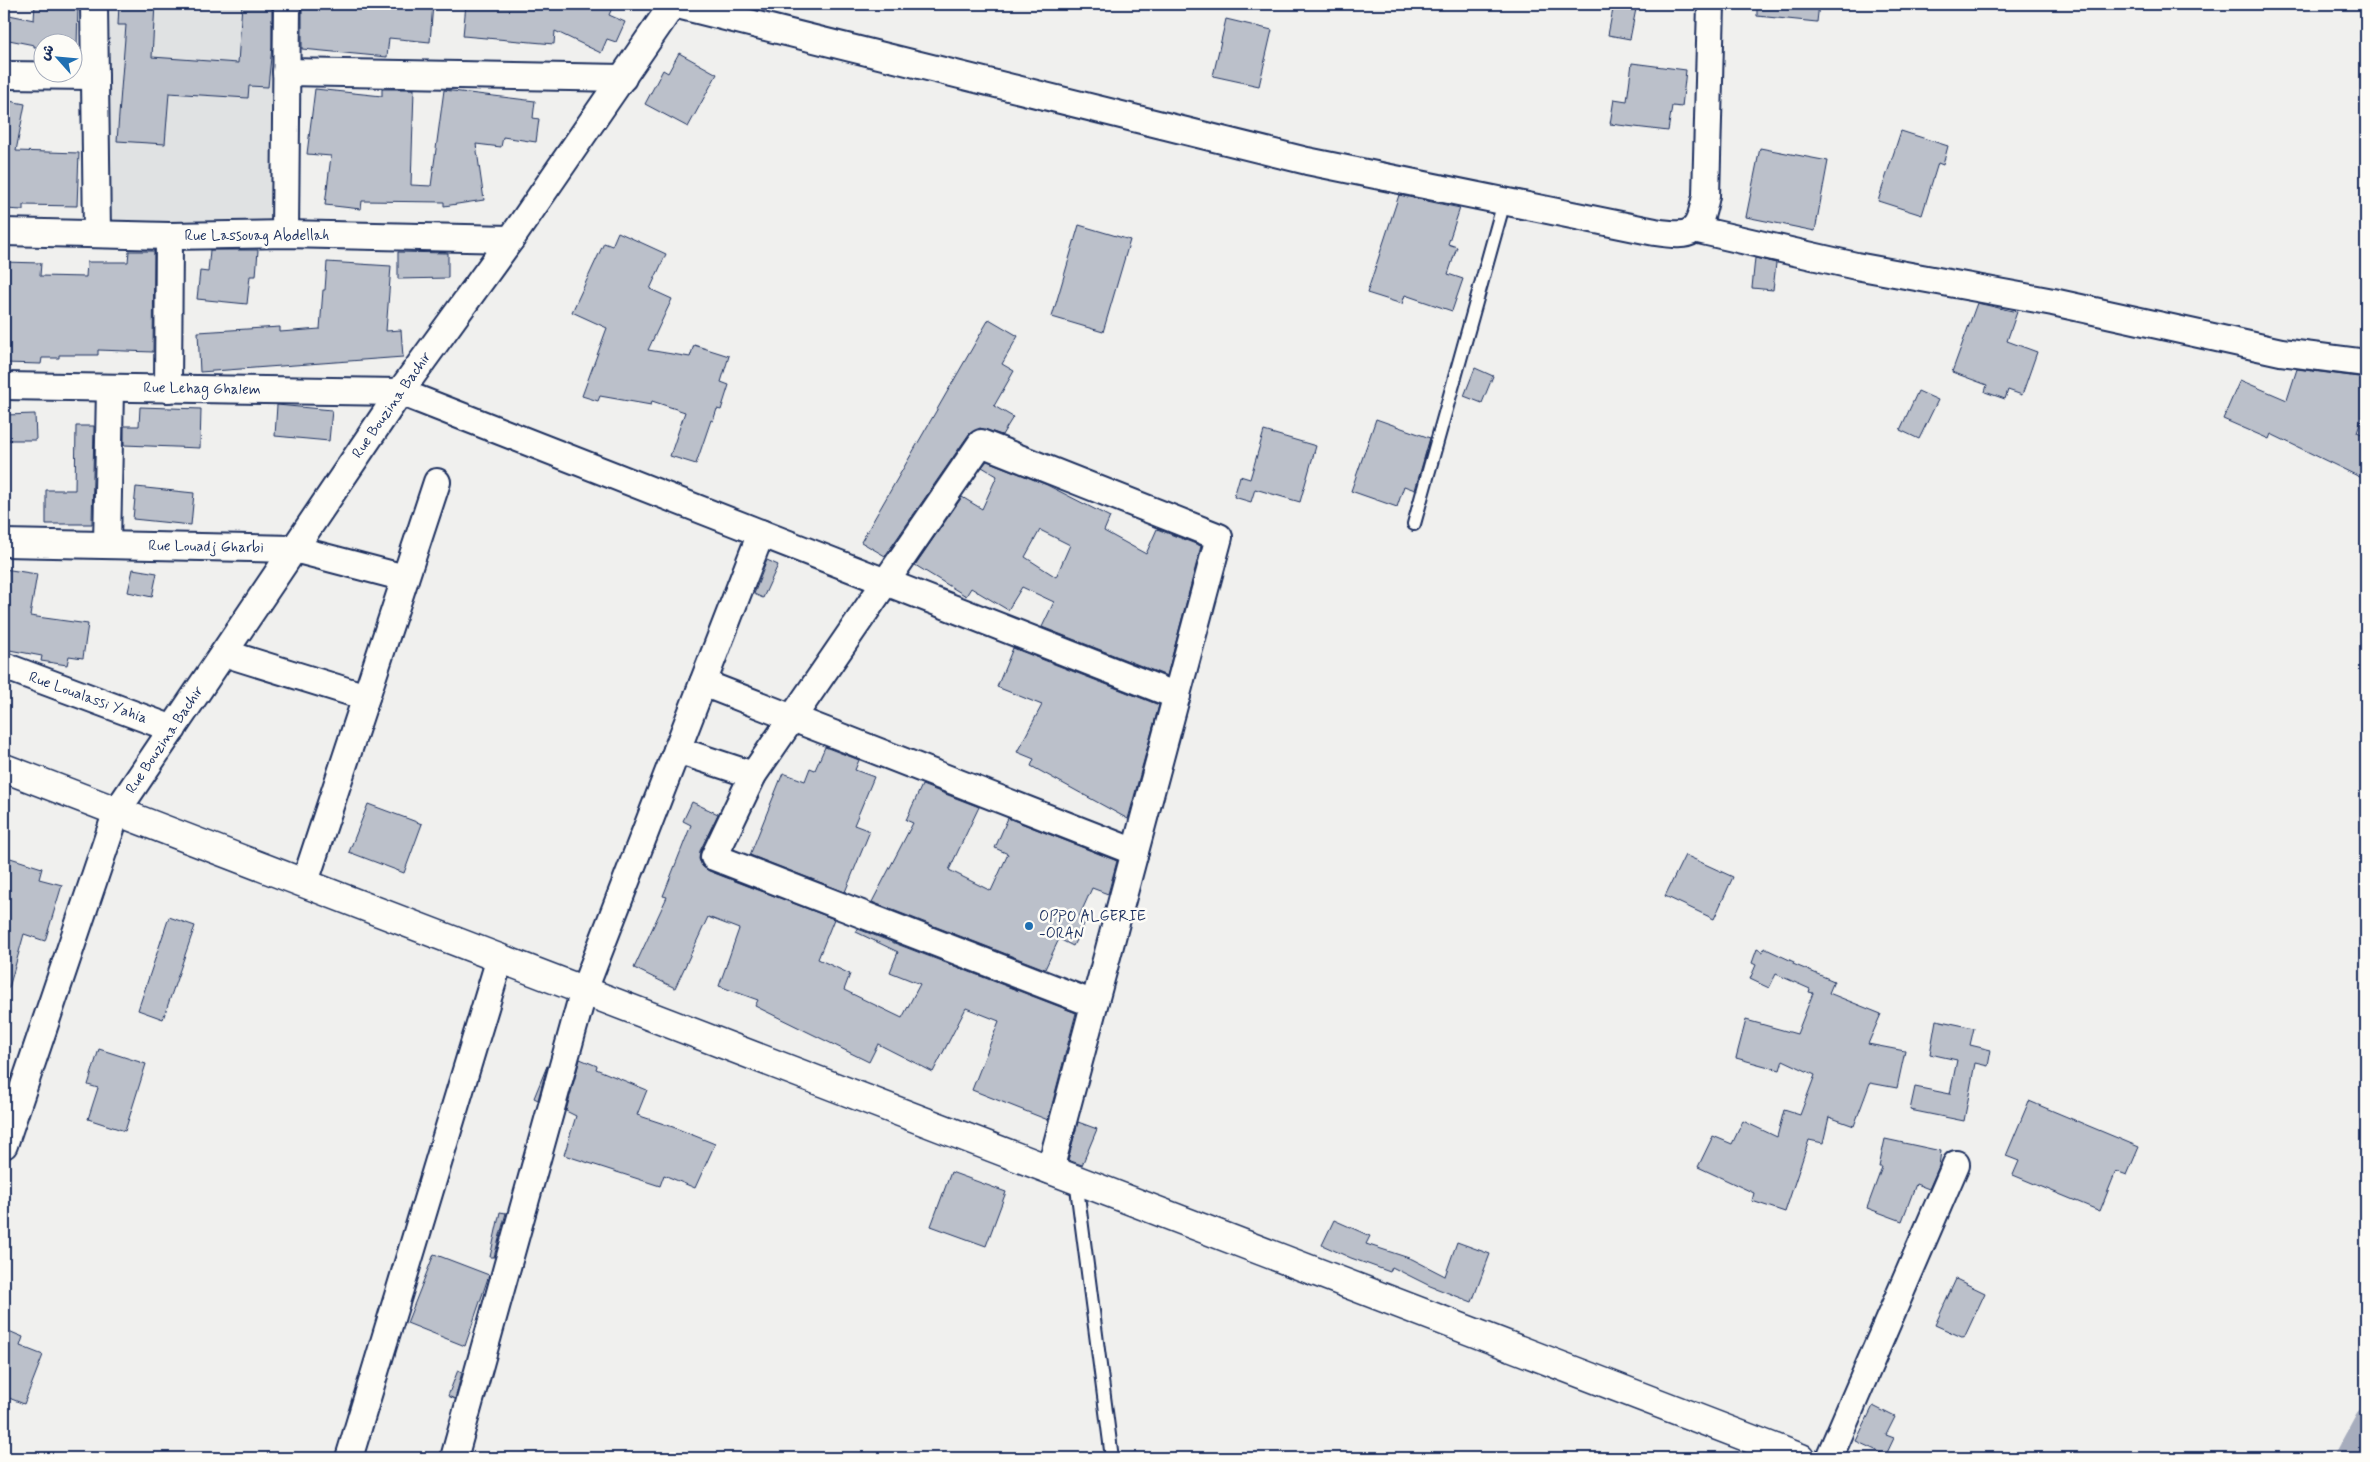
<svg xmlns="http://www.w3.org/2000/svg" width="2370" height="1462" font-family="Mynerve,'Playpen Sans Arabic',sans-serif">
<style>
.built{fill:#e0e2e3}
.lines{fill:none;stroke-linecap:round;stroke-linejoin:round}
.canal{stroke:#a7adbd;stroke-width:22}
.building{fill:#bbc0ca;stroke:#1b2f5e;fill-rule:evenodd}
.service-casing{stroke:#1b2f5e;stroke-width:16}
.minor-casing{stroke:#1b2f5e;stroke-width:30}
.secondary-casing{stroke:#1b2f5e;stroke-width:31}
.service{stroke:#fdfcf7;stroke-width:12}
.minor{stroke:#fdfcf7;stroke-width:26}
.secondary{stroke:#fdfcf7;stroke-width:28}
.poi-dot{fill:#1f6fb2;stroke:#fdfcf7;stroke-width:2}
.labels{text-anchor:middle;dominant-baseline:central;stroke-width:5;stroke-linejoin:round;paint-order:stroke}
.street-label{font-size:15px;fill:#1b2f5e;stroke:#fdfcf7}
.poi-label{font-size:15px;fill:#1b2f5e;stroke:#fdfcf7;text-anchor:start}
</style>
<rect width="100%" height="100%" fill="#f0f0ee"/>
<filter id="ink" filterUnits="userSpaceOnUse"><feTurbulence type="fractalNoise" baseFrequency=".02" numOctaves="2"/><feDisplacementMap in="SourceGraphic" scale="10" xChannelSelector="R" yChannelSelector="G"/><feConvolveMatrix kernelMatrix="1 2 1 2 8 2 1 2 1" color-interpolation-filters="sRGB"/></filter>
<g filter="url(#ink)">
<!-- built -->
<polygon class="built" points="110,4 275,4 273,219 107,225"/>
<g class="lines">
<!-- canal -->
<polyline class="canal" points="2345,1458 2366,1419"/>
</g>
<!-- building -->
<g class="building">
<polygon points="35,4 78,4 77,48 72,48 72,42 42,42 42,47 34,47 34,45 4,39 4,14 34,20"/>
<polygon points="119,4 155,4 152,57 238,63 242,4 272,4 272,47 268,87 249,86 248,98 169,93 165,144 117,141 126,25 118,25"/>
<polygon points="302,4 379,6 379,4 433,4 430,42 389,38 387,57 302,49"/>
<polygon points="466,4 540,4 574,7 575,4 602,4 612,8 609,15 625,22 616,42 607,39 601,53 555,31 554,44 463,36"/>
<polygon points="1614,4 1637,4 1630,39 1608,35"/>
<polygon points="1757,4 1819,4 1817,22 1757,16"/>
<polygon points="1226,19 1272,30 1259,86 1213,76"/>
<polygon points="679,53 717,74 688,127 645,104 663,70 668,73"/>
<polygon points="1632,63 1686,70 1682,107 1672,106 1668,131 1610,124 1614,99 1627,101"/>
<polygon points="315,89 382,96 382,89 414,89 411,185 431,186 444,90 535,101 533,118 539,119 536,142 503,137 501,147 476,144 484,200 444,206 444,202 362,201 361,209 325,205 331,156 307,154"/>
<polygon points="4,100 25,104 16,151 79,153 77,206 23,205 23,210 4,209"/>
<polygon points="1901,131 1948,146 1943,165 1938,163 1922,215 1878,201"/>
<polygon points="1760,148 1828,161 1815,231 1746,217"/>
<polygon points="1399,195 1460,208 1448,244 1457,247 1448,274 1463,279 1452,311 1405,295 1402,304 1367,293"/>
<polygon points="1079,225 1130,240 1103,332 1052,317"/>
<polygon points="618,232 666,254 650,289 672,299 648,350 690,357 694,345 729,356 721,382 729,385 721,410 717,409 713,421 711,420 696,464 670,456 685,412 652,401 651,405 600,396 598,401 582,396 607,328 572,312 604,243 612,246"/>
<polygon points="210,250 258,250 256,276 250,276 247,304 197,299 200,271 208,272"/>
<polygon points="129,251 154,251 153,352 98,350 98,355 59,355 59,358 42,358 41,364 4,363 4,262 41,263 40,276 86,277 87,262 128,262"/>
<polygon points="398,252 448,253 448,278 398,279"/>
<polygon points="1755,258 1776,263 1773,290 1752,288"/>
<polygon points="327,262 391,266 386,331 401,330 403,357 200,372 198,332 280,327 280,332 320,329 323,290 325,290"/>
<polygon points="1977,303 2017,312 2007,341 2037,352 2022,395 2008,390 2005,399 1985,392 1987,385 1952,372"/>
<polygon points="989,319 1018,336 1002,364 1014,371 994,406 1013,417 1002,435 980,428 969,434 885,556 861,542"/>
<polygon points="1475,368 1493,376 1482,403 1464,396"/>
<polygon points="2297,369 2366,378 2366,404 2357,432 2366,436 2366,480 2271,434 2269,439 2223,419 2240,380 2287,400"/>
<polygon points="1918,391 1938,400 1919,439 1900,430"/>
<polygon points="277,405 332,410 329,441 275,436"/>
<polygon points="140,407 201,409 200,448 124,445 124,426 139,426"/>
<polygon points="35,414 36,440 6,440 5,415"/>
<polygon points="1376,419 1430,438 1415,490 1404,486 1397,507 1351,491"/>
<polygon points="76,426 94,426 92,524 46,524 46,490 75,490"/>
<polygon points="1264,431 1316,446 1300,502 1255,489 1251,502 1234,497 1240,476 1250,479"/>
<path d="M987,461l60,24 63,32 -6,14 42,23 11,-25 44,17 -34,130 -125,-49 12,-25 -32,-15 -14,23 -37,-22 -5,8 -51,-31 47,-68 20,12 15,-33 -15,-9zM1040,530l30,15 -14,32 -31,-20z"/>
<polygon points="136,487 194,493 191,525 133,519"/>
<polygon points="767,560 778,565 763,598 754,594"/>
<polygon points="4,569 37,574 30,616 88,624 83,658 69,656 67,665 41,661 42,656 4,649"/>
<polygon points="133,569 157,573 152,597 128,592"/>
<polygon points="1013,648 1159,705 1128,819 1031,766 1034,759 1017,752 1042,705 997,687"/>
<polygon points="825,747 859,760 855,770 874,777 854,825 870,831 845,892 750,855 783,773 805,781 810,768 815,770"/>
<polygon points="922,785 979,807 949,870 991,891 1008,854 995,848 1008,818 1117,861 1108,894 1092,888 1079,917 1086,920 1073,946 1059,939 1045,969 872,902 913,823 906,820"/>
<polygon points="692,802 718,814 700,851 699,859 702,866 709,871 834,919 818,959 850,974 844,990 902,1018 920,984 890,972 898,952 856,932 858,929 1076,1013 1048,1120 972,1090 999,1021 966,1008 933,1072 878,1044 869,1062 755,1006 758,1000 719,986 739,929 708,917 675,988 634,968 667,897 663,896 691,825 683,821"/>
<polygon points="368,804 422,824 404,873 349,852"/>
<polygon points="1685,855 1733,877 1714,919 1665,896"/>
<polygon points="4,856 42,868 39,879 62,885 45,941 24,934 9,988 4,987"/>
<polygon points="169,917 195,926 163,1019 138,1010"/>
<polygon points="1764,948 1794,962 1793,964 1834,981 1829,993 1881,1014 1868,1044 1905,1051 1897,1088 1870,1083 1854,1126 1829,1117 1823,1143 1809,1140 1785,1212 1752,1201 1754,1193 1698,1167 1713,1136 1732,1144 1743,1121 1777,1137 1784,1110 1800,1115 1815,1075 1783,1060 1780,1070 1736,1058 1746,1020 1797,1034 1813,993 1809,992 1810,989 1776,974 1769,988 1750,979 1756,965 1752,963 1757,949 1763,952"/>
<polygon points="1936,1020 1974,1028 1970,1045 1991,1050 1988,1066 1975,1063 1964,1121 1910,1110 1915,1087 1950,1094 1957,1060 1930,1054"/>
<polygon points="99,1049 146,1064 125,1131 88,1119 98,1088 88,1085"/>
<polygon points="580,1059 597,1066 596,1069 647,1090 637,1115 673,1127 715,1144 695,1188 664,1175 660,1186 564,1155 576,1116 566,1111"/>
<polygon points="547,1066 538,1100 534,1098"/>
<polygon points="2029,1101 2139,1147 2127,1175 2116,1171 2100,1211 2013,1175 2019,1161 2006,1156"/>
<polygon points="1078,1122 1097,1129 1082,1165 1068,1160"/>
<polygon points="1885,1139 1941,1151 1939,1166 1929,1189 1916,1184 1902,1221 1867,1208 1882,1167 1879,1167"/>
<polygon points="951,1172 1006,1192 986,1246 931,1226"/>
<polygon points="500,1212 506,1213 494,1257 490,1257"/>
<polygon points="1334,1220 1370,1236 1366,1244 1412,1259 1445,1276 1457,1242 1490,1254 1472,1302 1430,1286 1392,1267 1390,1272 1351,1258 1322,1245"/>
<polygon points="434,1254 489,1275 465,1346 407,1323"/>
<polygon points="1956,1279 1985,1293 1964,1338 1935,1325"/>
<polygon points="4,1329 23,1337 20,1346 43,1355 24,1404 4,1396"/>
<polygon points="458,1370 462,1372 455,1399 448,1396"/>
<polygon points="1873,1406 1895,1417 1886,1435 1894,1438 1886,1455 1856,1441"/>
</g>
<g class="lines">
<defs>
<g id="service">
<polyline points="1414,524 1504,202"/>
<polyline points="1076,1180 1112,1458"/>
</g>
<g id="minor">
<polyline points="94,4 97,233"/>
<path d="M673,4l634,157 348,71c39,6 43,2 51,-36l5,-192"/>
<polyline points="286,72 623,78"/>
<polyline points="4,75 95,76"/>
<polyline points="1694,229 1856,266 2053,302 2281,352 2366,363"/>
<polyline points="4,232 169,236 285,234 511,239"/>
<polyline points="285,234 287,4"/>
<polyline points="4,386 400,392 1177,696"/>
<polyline points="168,389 169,236"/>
<polyline points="4,543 294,549 405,578"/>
<polyline points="107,545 110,388"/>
<polyline points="224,653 366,697"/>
<polyline points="4,666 173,729"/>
<polyline points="703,683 1135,852"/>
<polyline points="677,750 753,775"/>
<polyline points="305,882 437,482"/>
<polyline points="4,1145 117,811 400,392 511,239 673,4"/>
<path d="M1050,1170c56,-211 113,-422 169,-633l-238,-94 -228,332 -39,82 380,147"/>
<polyline points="349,1458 500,958"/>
<polyline points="454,1458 584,990 761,533"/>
<polyline points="1829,1458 1956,1164"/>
</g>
<polyline id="secondary" points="4,768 1801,1458"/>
</defs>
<!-- service casing -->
<use href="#service" class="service-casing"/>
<!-- minor casing -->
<use href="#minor" class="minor-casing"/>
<!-- secondary casing -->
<use href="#secondary" class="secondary-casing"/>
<!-- service -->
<use href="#service" class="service"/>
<!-- minor -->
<use href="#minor" class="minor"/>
<!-- secondary -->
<use href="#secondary" class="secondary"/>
</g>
</g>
<!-- markers -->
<circle class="poi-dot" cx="1029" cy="926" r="5"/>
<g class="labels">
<!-- street labels -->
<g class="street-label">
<text x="257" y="236">Rue Lassouag Abdellah</text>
<text transform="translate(202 389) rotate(1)">Rue Lehag Ghalem</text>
<text transform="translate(392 405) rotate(-55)">Rue Bouzina Bachir</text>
<text transform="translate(206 547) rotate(1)">Rue Louadj Gharbi</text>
<text transform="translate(88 698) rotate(20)">Rue Loualassi Yahia</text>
<text transform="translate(165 740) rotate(-56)">Rue Bouzina Bachir</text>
</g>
<!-- poi labels -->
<g class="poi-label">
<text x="1039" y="917">OPPO ALGERIE<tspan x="1039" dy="17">-ORAN</tspan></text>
</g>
</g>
<!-- margin -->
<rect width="2370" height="1462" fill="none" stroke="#fdfcf7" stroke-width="20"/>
<rect x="10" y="10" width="2350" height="1442" fill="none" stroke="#1b2f5e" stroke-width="2" filter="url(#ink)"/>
<!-- north arrow -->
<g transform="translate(58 58) rotate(297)"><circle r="24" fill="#fdfcf7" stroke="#a3aaba"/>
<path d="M0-4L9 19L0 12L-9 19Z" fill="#1f6fb2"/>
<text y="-8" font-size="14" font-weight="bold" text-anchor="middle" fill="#1b2f5e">ش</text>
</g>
</svg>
